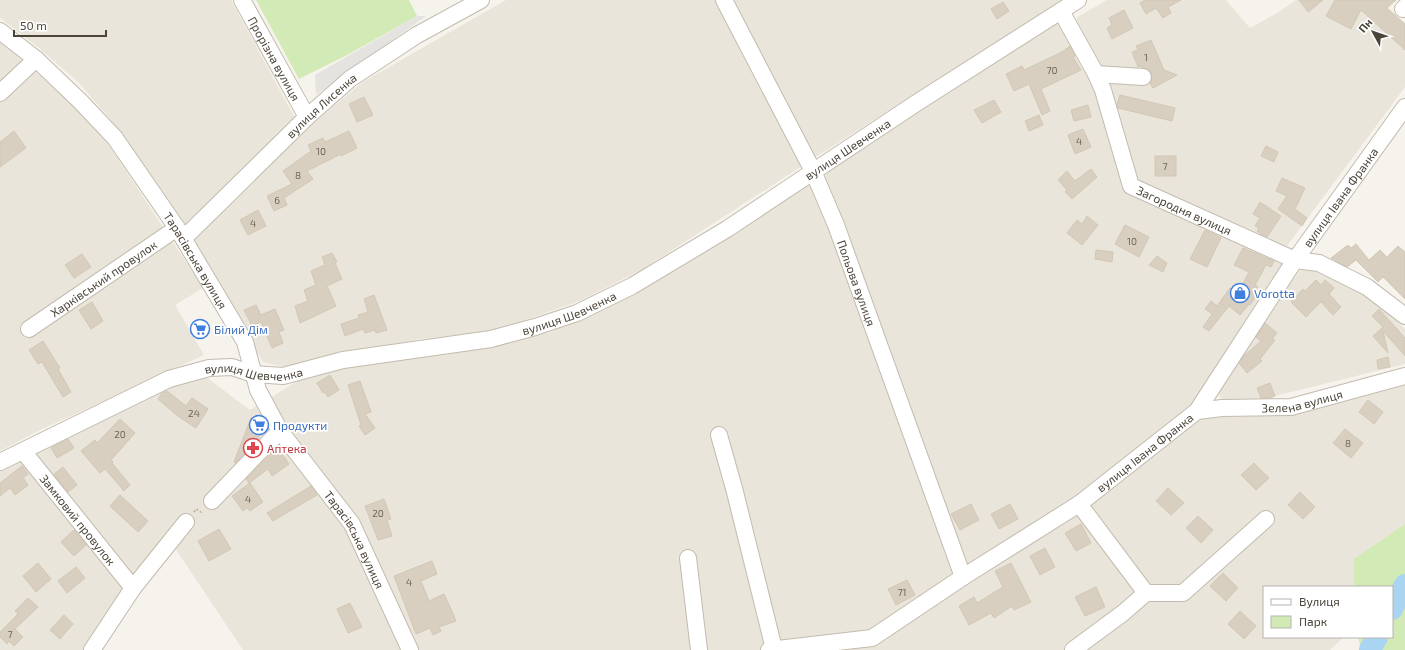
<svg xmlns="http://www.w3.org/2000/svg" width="1405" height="650" font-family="'Exo 2',sans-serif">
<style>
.residential{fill:#eae5da}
.green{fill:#d2eab5}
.parking{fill:#e5e3e0}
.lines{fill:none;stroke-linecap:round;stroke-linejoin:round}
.river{stroke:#a9d4f2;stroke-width:22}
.building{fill:#d8cfc1;stroke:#d3c7b4}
.minor-casing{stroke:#c2bbae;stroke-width:18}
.path{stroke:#c4b79f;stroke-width:2;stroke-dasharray:2 2;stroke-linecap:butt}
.minor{stroke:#fff;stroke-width:16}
.labels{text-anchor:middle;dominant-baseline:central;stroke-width:3.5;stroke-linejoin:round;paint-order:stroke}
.number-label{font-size:10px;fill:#6e675b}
.street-label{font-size:12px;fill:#4b4439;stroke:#fff}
.shop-label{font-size:12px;fill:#366cbe;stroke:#fff;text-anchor:start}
.health-label{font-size:12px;fill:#be3a42;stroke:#fff;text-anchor:start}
</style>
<rect width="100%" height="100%" fill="#f6f3ec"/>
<!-- residential -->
<g class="residential">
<polygon points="0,0 231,0 295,118 186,225 116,126 79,83 39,48 0,18"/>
<polygon points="506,0 1062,0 822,153 643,269 580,301 494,331 420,339 285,367 263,362 193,240 308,127 363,82"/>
<polygon points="1107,0 1226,0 1250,28 1279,12 1296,0 1356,0 1374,22 1405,50 1405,87 1287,246 1136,181 1110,92 1076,18"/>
<polygon points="1060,20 1099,93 1127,190 1286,262 1190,407 1199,418 1291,415 1405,385 1405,567 1388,587 1264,587 1264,637 1344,637 1330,650 243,650 167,536 87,650 0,650 0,470 18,459 165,386 206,377 250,410 303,378 361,365 451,354 551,332 636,291 778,201 823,178 832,166"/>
<polygon points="0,41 79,110 111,148 203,288 175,305 204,355 38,431 0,451"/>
<polygon points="1304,266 1370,297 1405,329 1405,364 1275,396 1263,401 1222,400 1213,385"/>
</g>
<!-- green -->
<g class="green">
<polygon points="256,0 409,0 417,16 347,55 299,79"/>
<polygon points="1405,524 1405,650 1361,650 1358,637 1392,637 1392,587 1354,587 1354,559"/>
</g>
<!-- parking -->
<polygon class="parking" points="417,16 426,16 316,95 315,75"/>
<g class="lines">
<!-- river -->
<g class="river">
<polyline points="1392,609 1405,585"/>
<polyline points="1370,650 1377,637"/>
</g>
</g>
<!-- building -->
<g class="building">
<polygon points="1145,0 1181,0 1168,7 1171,13 1163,18 1156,8 1146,14 1140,3"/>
<polygon points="1299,0 1323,0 1308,12"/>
<polygon points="1335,0 1396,0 1387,8 1405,24 1405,50 1361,10 1351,29 1326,16"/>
<polygon points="1003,2 1009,11 997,19 991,9"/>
<polygon points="1124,10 1133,28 1112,39 1107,28 1112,25 1109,18"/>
<polygon points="1151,40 1164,70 1177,75 1153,88 1150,83 1152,78 1151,72 1148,69 1142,67 1141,66 1138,67 1132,52 1138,50 1136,46"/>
<polygon points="1070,46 1075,56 1073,57 1081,70 1041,89 1050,111 1042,115 1029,84 1014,91 1006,74 1022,66 1024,70 1062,52"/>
<polygon points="1120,95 1175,108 1172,121 1118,108 1117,105"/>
<polygon points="364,97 373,115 357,122 349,104"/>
<polygon points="994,100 1001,112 982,123 974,110"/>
<polygon points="1088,105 1091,117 1074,121 1071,110"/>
<polygon points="1039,115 1043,125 1029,131 1025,121"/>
<polygon points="1083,129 1091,147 1075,154 1068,135"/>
<polygon points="14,131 26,148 0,167 0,142"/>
<polygon points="349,131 357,148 341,156 341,154 307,171 313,179 284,198 287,205 274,211 267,196 292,184 283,171 311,151 308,145 323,138 325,142"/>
<polygon points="1266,146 1278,152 1274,162 1261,156"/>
<rect x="1155" y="156" width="21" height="20"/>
<polygon points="1091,169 1097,177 1072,199 1065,192 1067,190 1058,180 1067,171 1075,181"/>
<polygon points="1282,178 1305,188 1295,209 1307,218 1302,226 1278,209 1287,196 1276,191"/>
<polygon points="1260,202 1281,216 1267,237 1259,233 1259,232 1257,231 1259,228 1255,226 1260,218 1253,214"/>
<polygon points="258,210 266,226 248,235 240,220"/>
<polygon points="1087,216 1098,225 1082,245 1067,233 1077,220 1082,224"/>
<polygon points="1125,225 1149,237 1139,257 1115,244"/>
<polygon points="1205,230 1221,238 1207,267 1190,259"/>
<polygon points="1356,244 1369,260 1380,250 1387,257 1398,246 1405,252 1405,299 1382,276 1383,277 1378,282 1356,260 1347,267 1331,258 1348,245 1351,248"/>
<polygon points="1243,248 1274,261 1271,267 1266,265 1255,285 1258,287 1253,293 1256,296 1250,305 1249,304 1240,315 1229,306 1209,331 1203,327 1212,314 1205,309 1211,301 1217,306 1230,288 1238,293 1249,272 1234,265"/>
<polygon points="1096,250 1113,252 1112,262 1095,259"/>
<polygon points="332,253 337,262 335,263 342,279 327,286 336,306 300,323 295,306 308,301 304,290 316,285 311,271 325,265 322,257"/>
<polygon points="82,254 91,267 74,278 65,265"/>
<polygon points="1157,256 1167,263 1163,272 1149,265"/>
<polygon points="1316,280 1321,285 1325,280 1334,288 1329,294 1341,307 1333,315 1321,302 1306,317 1291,302 1303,289 1305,291"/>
<polygon points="374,295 387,330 376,333 375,330 365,333 363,329 345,336 341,324 359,318 358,315 368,312 364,299"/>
<polygon points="92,302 103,321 91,329 79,310"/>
<polygon points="256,305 261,315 275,309 284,330 279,332 283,343 272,348 261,322 252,326 244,310"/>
<polygon points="1379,309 1405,338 1405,356 1383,331 1388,353 1373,336 1383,327 1372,316"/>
<polygon points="1265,323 1277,333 1272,339 1275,340 1260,359 1262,361 1247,373 1239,363 1244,356 1261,341 1256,337"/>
<polygon points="43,341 60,368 58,369 71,392 63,397 42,362 38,364 29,350"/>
<polygon points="1388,357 1390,367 1378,369 1377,360"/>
<polygon points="330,375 339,390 328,397 325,392 323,393 317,383"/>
<polygon points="360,381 371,412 365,414 375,428 365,435 359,426 361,425 348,385"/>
<polygon points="1270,383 1275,396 1270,398 1261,398 1257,388"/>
<polygon points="167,391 186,406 192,398 208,409 196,428 179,417 158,399 162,393"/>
<polygon points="1368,400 1383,412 1374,424 1359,412"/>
<polygon points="251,418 264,423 258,439 235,463 234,462"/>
<polygon points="120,419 135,433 111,460 113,462 112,463 130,485 124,491 105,469 100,473 81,451 95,440 97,443"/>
<polygon points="1345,429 1363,443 1351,458 1333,443"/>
<polygon points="68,439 74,448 57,458 51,448"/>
<polygon points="278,448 289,464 272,476 268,469 249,483 246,479 274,451"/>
<polygon points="1254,463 1269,478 1256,490 1241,475"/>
<polygon points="22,466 28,474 23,478 28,485 15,495 10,488 0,496 0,483"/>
<polygon points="63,467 77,485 68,492 54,474"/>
<polygon points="250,483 263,502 250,511 247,508 243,511 232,496"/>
<polygon points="311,486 317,495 273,521 267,513"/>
<polygon points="1168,488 1184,503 1171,515 1156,501"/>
<polygon points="1300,492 1315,507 1303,519 1288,505"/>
<polygon points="120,495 148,521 138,532 110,506"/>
<polygon points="384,499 391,519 387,520 392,536 378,540 365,506"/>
<polygon points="971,504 979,520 960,530 951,514"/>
<polygon points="1010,504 1018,519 999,529 991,514"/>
<polygon points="1198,516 1213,530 1201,543 1186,528"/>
<polygon points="1081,524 1091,543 1076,551 1065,533"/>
<polygon points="219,529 231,549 209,561 198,541"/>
<polygon points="74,530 86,545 74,556 61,542"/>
<polygon points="1045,548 1055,567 1040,575 1030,556"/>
<polygon points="432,561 437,574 421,581 429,601 444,594 451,609 456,621 439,627 441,631 433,635 430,628 416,634 394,576"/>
<polygon points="38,563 51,579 36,592 23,576"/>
<polygon points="1011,563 1031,602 1014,610 1012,606 994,618 991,613 969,625 959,606 974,597 977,603 1003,587 995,571"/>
<polygon points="76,567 85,578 67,593 58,581"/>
<polygon points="1223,573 1238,588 1226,601 1210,586"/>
<polygon points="907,580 915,595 896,605 888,589"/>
<polygon points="1096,587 1105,607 1085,616 1075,597"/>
<polygon points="28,598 38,607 15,629 23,637 14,646 9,641 7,644 0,637 0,632 18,614 15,611"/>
<polygon points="350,603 362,627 348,633 337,609"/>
<polygon points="1240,611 1256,626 1244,639 1228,624"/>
<polygon points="64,615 73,624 60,639 50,630"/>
</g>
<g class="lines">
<defs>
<g id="minor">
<path id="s1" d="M242,0l65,117"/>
<path id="s2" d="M724,0l89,171 23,54 127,352"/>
<polyline points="1403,9 1405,7"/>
<path id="s3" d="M1061,11l35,63 7,16 28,96 164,74 24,3 48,24 38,29"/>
<path id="s4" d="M0,31l36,28 44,42 35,37 62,90 68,114 13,48 22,41 72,93 58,126"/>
<polyline points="1096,74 1143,77"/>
<polyline points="0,93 36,59"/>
<path id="s5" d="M184,238l123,-121 43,-38 67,-44 64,-35"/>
<path id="s6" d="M29,329l148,-101"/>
<path id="s7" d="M1197,411l25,-3 69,-1 114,-31"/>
<polyline points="719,435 735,492 774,649"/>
<path id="s8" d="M23,451l110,137"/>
<path id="s9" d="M0,462l169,-83 40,-11 23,-1 21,7 30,2 60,-16 148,-21 44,-12 42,-14 55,-27 95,-57 191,-127 160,-102"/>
<polyline points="212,501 258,453 280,431"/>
<polyline points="688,558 699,650"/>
<polyline points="1146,593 1183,593 1266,519"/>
<polyline points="92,650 133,588 186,522"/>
<path id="s10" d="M769,650l103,-12 91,-61 116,-73 118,-93 98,-151 110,-153"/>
<polyline points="1073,650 1123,613 1146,593 1079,504"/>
</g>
</defs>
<!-- minor casing -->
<use href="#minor" class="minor-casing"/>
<!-- path -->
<polyline class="path" points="194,512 196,509 201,512 202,511"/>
<!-- minor -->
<use href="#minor" class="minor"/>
</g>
<!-- icons -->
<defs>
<symbol id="shop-ring" viewBox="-11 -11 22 22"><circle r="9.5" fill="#fff" stroke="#3f7fe0" stroke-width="1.5"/><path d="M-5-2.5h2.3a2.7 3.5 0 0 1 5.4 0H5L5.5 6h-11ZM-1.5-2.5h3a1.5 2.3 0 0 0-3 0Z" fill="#3f7fe0"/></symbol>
<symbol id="supermarket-ring" viewBox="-11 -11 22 22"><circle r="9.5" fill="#fff" stroke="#3f7fe0" stroke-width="1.5"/><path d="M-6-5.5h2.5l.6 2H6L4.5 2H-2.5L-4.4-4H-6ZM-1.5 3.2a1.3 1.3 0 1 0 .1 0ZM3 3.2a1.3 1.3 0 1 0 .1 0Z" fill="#3f7fe0"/></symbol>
<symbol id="pharmacy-ring" viewBox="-11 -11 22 22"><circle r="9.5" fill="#fff" stroke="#e0444e" stroke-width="1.5"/><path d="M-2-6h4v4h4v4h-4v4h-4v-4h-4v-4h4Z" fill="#e0444e"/></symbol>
</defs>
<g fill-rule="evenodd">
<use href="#shop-ring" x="1229" y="282" width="22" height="22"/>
<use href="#supermarket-ring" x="189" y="318" width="22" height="22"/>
<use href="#supermarket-ring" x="248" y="414" width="22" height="22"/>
<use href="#pharmacy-ring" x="242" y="437" width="22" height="22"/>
</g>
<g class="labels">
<!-- number labels -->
<g class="number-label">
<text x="1146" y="57">1</text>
<text x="1052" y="70">70</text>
<text x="1079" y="141">4</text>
<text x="321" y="151">10</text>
<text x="1165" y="166">7</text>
<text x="298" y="175">8</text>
<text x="277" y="200">6</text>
<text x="253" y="223">4</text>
<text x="1132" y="241">10</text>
<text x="194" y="413">24</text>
<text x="120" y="434">20</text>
<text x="1348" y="443">8</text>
<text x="248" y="499">4</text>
<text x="378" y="513">20</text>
<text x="409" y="582">4</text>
<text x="902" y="592">71</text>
<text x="10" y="634">7</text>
</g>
<!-- street labels -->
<g class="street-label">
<text stroke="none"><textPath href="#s1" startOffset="67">Прорізна вулиця</textPath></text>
<text stroke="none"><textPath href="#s5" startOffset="191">вулиця Лисенка</textPath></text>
<text stroke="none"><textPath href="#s9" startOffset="923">вулиця Шевченка</textPath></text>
<text stroke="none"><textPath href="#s10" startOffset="758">вулиця Івана Франка</textPath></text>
<text stroke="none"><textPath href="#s3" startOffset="248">Загородня вулиця</textPath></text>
<text stroke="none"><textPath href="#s4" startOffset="304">Тарасівська вулиця</textPath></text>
<text stroke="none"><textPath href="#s6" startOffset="90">Харківський провулок</textPath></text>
<text stroke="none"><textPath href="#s2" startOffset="313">Польова вулиця</textPath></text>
<text stroke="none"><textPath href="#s9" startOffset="599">вулиця Шевченка</textPath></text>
<text stroke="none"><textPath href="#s9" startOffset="275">вулиця Шевченка</textPath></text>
<text stroke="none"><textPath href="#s7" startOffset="106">Зелена вулиця</textPath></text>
<text stroke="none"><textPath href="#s10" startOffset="434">вулиця Івана Франка</textPath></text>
<text stroke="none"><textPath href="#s8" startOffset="88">Замковий провулок</textPath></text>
<text stroke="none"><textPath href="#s4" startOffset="628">Тарасівська вулиця</textPath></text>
</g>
<!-- shop labels -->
<g class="shop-label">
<text x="1254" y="293">Vorotta</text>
<text x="214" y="329">Білий Дім</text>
<text x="273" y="425">Продукти</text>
</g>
<!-- health labels -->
<g class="health-label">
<text x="267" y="448">Аптека</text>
</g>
</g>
<!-- legend -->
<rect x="1263" y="586" width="130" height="52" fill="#ffffff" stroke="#b7b4b0"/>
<rect x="1271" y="599" width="20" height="6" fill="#ffffff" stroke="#b7b4b0"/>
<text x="1299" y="606" font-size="12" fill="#4b4439">Вулиця</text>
<rect x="1271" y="616" width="20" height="12" fill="#d2eab5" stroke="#b7b4b0"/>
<text x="1299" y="626" font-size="12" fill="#4b4439">Парк</text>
<!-- north arrow -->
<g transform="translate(1373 32) rotate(310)" stroke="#ffffff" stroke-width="3" paint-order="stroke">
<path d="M0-3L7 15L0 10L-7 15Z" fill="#4b4439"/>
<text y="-6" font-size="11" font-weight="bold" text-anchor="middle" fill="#4b4439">Пн</text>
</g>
<!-- scale -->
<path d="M14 30v6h92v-6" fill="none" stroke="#4b4439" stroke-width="2"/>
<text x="20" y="30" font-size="12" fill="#4b4439" stroke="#ffffff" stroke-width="3" paint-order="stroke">50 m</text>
</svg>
